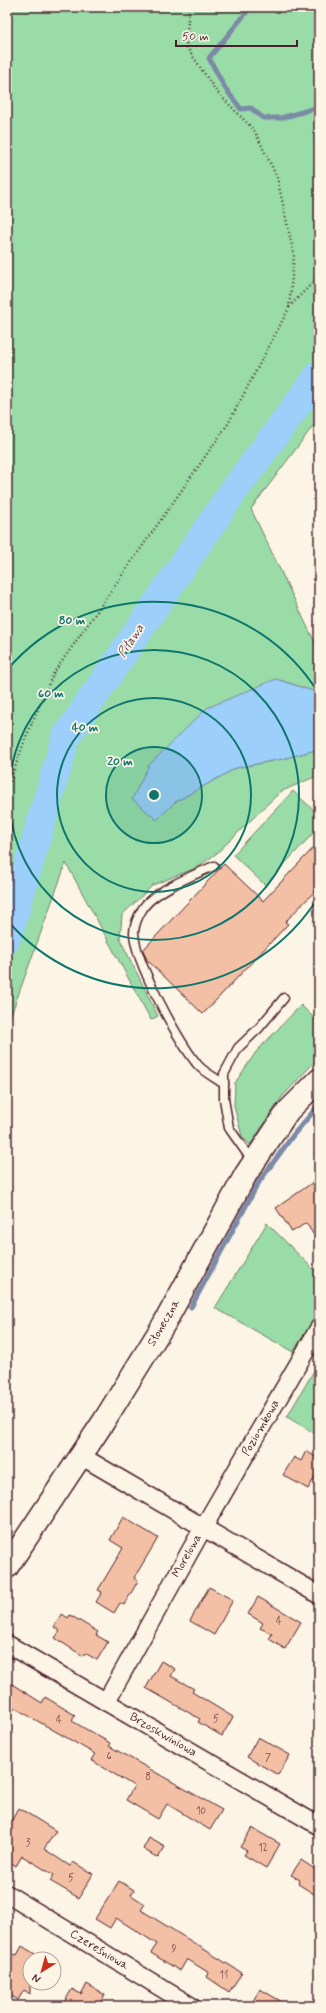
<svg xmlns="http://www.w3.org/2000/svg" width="326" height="2013" font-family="Mynerve,sans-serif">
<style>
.green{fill:#99dca7;stroke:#727e69}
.water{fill:#9ccff9;stroke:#7b89a7}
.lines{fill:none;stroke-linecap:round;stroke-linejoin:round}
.stream{stroke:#7b89a7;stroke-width:5}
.river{stroke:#9ccff9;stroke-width:29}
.building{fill:#f4c0a5;stroke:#4a1f2b}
.lane-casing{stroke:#4a1f2b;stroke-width:11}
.street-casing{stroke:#4a1f2b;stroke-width:20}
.secondary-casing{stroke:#4a1f2b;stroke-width:25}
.path{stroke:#4a1f2b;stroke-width:2.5;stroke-dasharray:1 3;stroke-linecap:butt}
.lane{stroke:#fcf5e5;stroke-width:8}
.street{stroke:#fcf5e5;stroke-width:17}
.secondary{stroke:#fcf5e5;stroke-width:22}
.ring{fill:none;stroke:#0f766e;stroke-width:2}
.labels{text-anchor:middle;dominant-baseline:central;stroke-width:3.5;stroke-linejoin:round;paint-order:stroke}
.number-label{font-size:10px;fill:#74474a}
.street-label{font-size:12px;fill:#4a1f2b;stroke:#fcf5e5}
.water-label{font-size:13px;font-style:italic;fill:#5e4b5e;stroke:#fcf5e5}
.centre{fill:#0f766e;stroke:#fcf5e5;stroke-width:2}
.ring-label{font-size:12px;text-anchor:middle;font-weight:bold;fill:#0f766e;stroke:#fcf5e5;stroke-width:3.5;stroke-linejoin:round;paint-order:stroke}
</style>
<rect width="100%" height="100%" fill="#fcf5e5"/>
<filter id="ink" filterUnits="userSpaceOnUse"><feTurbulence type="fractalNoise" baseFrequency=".025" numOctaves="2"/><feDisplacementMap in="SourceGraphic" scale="8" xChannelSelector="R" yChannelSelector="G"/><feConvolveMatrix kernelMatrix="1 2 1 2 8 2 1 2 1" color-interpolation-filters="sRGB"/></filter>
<g filter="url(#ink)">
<!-- green -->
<g class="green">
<polygon points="7,7 319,7 319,418 251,509 319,651 319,693 276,679 157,819 175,802 236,768 282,759 319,749 319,775 280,792 217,853 198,867 153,885 122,915 120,939 158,1016 151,1020 66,863 7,1026"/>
<polygon points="293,791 319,815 319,827 265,885 233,855"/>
<polygon points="301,1005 319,1023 319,1057 282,1097 250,1145 242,1136 234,1106 235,1083 256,1052"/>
<polygon points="267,1223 319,1275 319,1313 293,1352 215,1308"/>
<polygon points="319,1362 319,1436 287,1417"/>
</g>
<!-- water -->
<polygon class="water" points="276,679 319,693 319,749 282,759 236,768 175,802 157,820 132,799 149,765 207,708"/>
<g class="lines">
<!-- stream -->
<g class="stream">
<polyline points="248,7 246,13 209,58 225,88 241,109 251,108 263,118 281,118 319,107"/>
<polyline points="191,1307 259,1182 294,1134 319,1105"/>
</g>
<!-- river -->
<polyline class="river" points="7,938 66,737 232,493 319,375"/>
</g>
<!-- building -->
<g class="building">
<polygon points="319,842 319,887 285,922 288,924 203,1014 147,960 143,950 224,864 263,901"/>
<polygon points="319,1178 319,1243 306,1223 292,1232 276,1208"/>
<polygon points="306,1451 319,1459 319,1470 308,1489 283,1475 294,1457 301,1461"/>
<polygon points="123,1517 158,1538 134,1578 138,1581 124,1605 120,1603 114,1613 96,1602 102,1592 98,1590 123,1548 110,1540"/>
<polygon points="209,1587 233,1600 214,1635 190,1621"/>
<polygon points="258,1597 301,1622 285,1649 269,1639 272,1634 260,1628 263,1623 248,1614"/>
<polygon points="62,1614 68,1618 70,1615 98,1632 96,1635 108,1642 97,1660 85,1653 83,1656 55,1638 60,1631 54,1627"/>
<polygon points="161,1661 175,1669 171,1676 194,1689 192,1692 233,1717 222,1736 198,1722 200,1719 146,1688"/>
<polygon points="7,1681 42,1703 45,1697 75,1715 72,1721 110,1743 109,1746 222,1810 210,1830 167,1804 158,1819 126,1800 134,1786 91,1760 95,1754 15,1708 7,1721"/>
<polygon points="258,1737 290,1755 278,1775 247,1757"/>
<polygon points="19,1808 56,1831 44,1849 70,1866 73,1862 93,1874 79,1898 50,1881 54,1875 22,1856 16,1866 7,1860 7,1828"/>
<polygon points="252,1828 280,1844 266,1868 244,1855 247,1851 240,1847"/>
<polygon points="149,1838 165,1847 158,1858 143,1849"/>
<polygon points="301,1860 319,1872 319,1897 298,1884 300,1880 291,1875"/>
<polygon points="119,1881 134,1890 131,1895 145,1904 141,1910 242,1973 229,1992 207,1977 209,1973 187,1959 180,1971 151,1953 157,1944 116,1918 110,1928 95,1919"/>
<polygon points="22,1946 35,1954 33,1959 30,1959 30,1994 24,1990 18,2000 7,1993 7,1966 14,1954 17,1955"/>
<polygon points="87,1984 105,1995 100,2006 62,2006 72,1989 81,1994"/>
<polygon points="260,1989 289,2006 250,2006"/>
</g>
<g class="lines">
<defs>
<g id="lane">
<path d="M214,866c-18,8 -63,26 -72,44 -4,6 -8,16 -8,23 1,29 44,107 63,131 6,8 19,14 27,20"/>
<polyline points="253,1162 229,1128 224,1099 224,1074 238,1048 259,1028 284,998"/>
</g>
<g id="street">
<polyline points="81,1456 319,1595"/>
<polyline points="7,1644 319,1826"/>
<polyline points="106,1702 203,1528 319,1328"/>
<polyline points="7,1894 191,2006"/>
</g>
<polyline id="secondary" points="7,1567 104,1421 164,1324 246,1174 288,1111 319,1080"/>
</defs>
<!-- lane casing -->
<use href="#lane" class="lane-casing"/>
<!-- street casing -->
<use href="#street" class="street-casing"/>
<!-- secondary casing -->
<use href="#secondary" class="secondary-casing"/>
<!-- path -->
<g class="path">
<polyline points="289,307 319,276"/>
<polyline points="7,789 26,737 53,674 228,424 289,308 294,255 277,177 254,130 216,91 186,46 189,7"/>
</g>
<!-- lane -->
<use href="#lane" class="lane"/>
<!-- street -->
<use href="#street" class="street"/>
<!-- secondary -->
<use href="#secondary" class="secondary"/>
</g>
</g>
<!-- distance rings -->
<circle cx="154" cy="795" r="48" fill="#0f766e" fill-opacity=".12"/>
<g class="ring">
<circle cx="154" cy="795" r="48"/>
<circle cx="154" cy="795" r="97"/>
<circle cx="154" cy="795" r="145"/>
<path d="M319 896A193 193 0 0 1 7 920M7 670A193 193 0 0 1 319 694"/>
</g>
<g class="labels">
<!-- number labels -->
<g class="number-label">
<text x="279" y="1621">4</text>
<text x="216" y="1719">5</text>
<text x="59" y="1720">4</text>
<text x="109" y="1756">6</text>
<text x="268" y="1758">7</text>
<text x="148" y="1777">8</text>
<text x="201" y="1811">10</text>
<text x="28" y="1843">3</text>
<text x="263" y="1848">12</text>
<text x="71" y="1878">5</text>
<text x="174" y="1949">9</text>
<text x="224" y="1975">11</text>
</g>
<!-- street labels -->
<g class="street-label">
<text transform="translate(164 1323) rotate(-60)">Słoneczna</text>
<text transform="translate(261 1428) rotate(-60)">Poziomkowa</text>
<text transform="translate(187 1556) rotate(-61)">Morelowa</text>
<text transform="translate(163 1735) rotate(30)">Brzoskwiniowa</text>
<text transform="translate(99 1950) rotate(31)">Czereśniowa</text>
</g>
<!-- water labels -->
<g class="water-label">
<text transform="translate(131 641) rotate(-56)">Piława</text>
</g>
</g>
<circle cx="154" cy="795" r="6" class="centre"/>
<g class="ring-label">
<text x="72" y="624">80 m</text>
<text x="51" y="697">60 m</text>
<text x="85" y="731">40 m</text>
<text x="120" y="765">20 m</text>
</g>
<!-- margin -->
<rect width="326" height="2013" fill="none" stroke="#fcf5e5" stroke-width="24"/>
<rect x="12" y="12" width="302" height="1989" fill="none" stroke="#4a1f2b" stroke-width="1.5" filter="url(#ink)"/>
<!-- north arrow -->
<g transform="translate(42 1971) rotate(217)"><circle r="19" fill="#fcf5e5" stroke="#b59f9b"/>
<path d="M0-3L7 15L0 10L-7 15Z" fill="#c8321e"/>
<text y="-6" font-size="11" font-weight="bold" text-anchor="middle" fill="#4a1f2b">N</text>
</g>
<!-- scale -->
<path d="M176 40v6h121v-6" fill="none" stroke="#4a1f2b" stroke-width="2"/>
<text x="182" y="40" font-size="12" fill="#4a1f2b" stroke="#fcf5e5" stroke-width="3" paint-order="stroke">50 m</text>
</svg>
